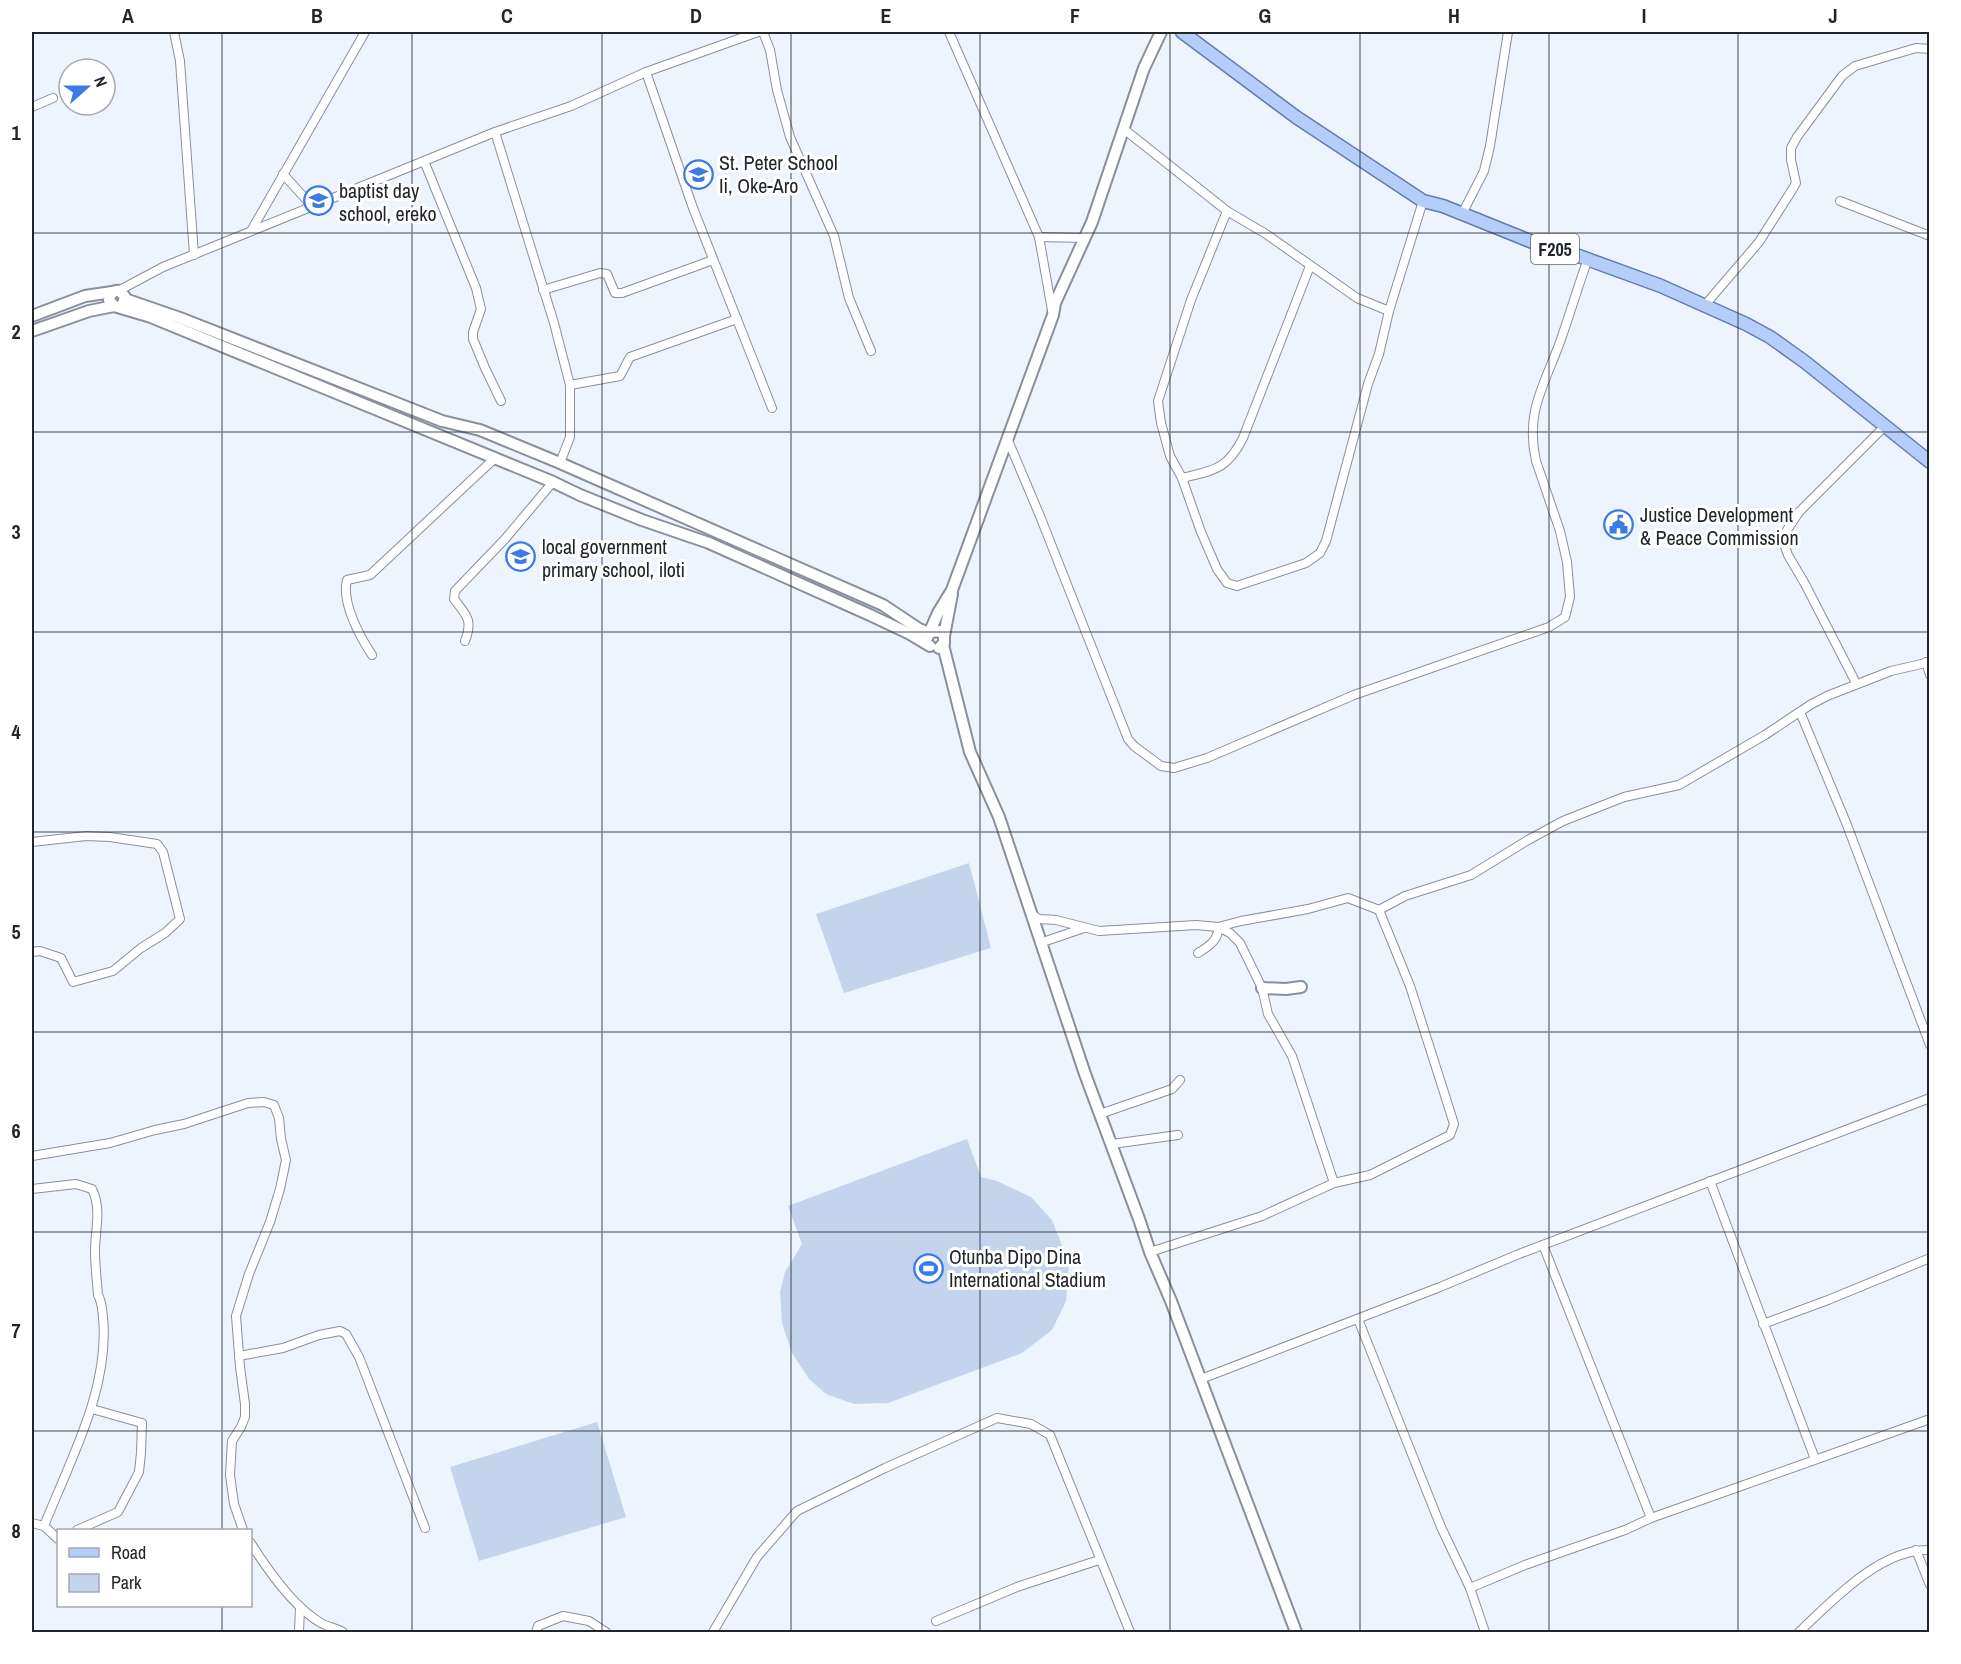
<svg xmlns="http://www.w3.org/2000/svg" width="1961" height="1664" font-family="'Archivo Narrow',sans-serif">
<style>
.green{fill:#c4d4ed}
.lines{fill:none;stroke-linecap:round;stroke-linejoin:round}
.street-casing{stroke:#89909c;stroke-width:10}
.secondary-casing{stroke:#89909c;stroke-width:14}
.primary-casing{stroke:#617dae;stroke-width:15}
.street{stroke:#fff;stroke-width:8}
.secondary{stroke:#fff;stroke-width:10}
.primary{stroke:#b5cef9;stroke-width:12}
.grid{fill:none;stroke:#222529;stroke-width:1.5;stroke-opacity:0.55}
.labels{text-anchor:middle;dominant-baseline:central;stroke-width:6;stroke-linejoin:round;paint-order:stroke}
.shield{fill:#fff;stroke:#646669;stroke-width:1.5}
.shield-label{font-size:18px;font-weight:bold;fill:#222529}
.poi-label{font-size:20px;fill:#222529;stroke:#fff;text-anchor:start}
.neatline{fill:none;stroke:#222529;stroke-width:2}
.grid-label{font-size:20px;text-anchor:middle;font-weight:bold;fill:#222529}
</style>
<rect width="100%" height="100%" fill="#edf4fe"/>
<!-- green -->
<g class="green">
<polygon points="969,863 991,948 844,993 816,914"/>
<polygon points="967,1139 981,1177 997,1181 1031,1197 1052,1220 1069,1263 1066,1301 1052,1330 1022,1353 888,1403 854,1404 826,1394 809,1379 792,1353 782,1323 780,1292 785,1272 802,1244 788,1206"/>
<polygon points="597,1422 626,1517 479,1561 450,1467"/>
</g>
<g class="lines">
<defs>
<g id="street">
<polyline points="174,32 180,61 194,255"/>
<polyline points="763,32 770,50 777,90 790,137 834,236 849,298 871,351"/>
<polyline points="949,32 1039,237 1052,310"/>
<polyline points="646,72 693,208 772,408"/>
<polyline points="32,107 53,98"/>
<polyline points="1125,130 1227,211 1266,234 1357,298 1389,311"/>
<polyline points="495,132 554,323 570,385 570,437 560,463"/>
<polyline points="424,161 476,288 481,309 473,332 473,339 485,368 501,401"/>
<polyline points="283,174 312,206"/>
<polyline points="1840,201 1930,236"/>
<polyline points="1227,211 1191,300 1158,401 1161,423 1170,456 1182,478 1201,532 1217,569 1227,583 1237,586 1306,563 1320,553 1326,541 1368,384 1379,354 1389,311 1423,201"/>
<polyline points="1462,214 1484,171 1490,146 1508,32"/>
<polyline points="251,231 365,32"/>
<polyline points="1039,237 1085,238"/>
<polyline points="543,290 600,273 607,274 615,293 622,293 713,260"/>
<polyline points="118,291 163,267 424,161 495,132 571,106 646,72 758,32"/>
<polyline points="1705,305 1759,242 1792,190 1796,183 1791,160 1791,148 1797,137 1842,76 1855,66 1916,48 1930,49"/>
<polyline points="570,385 620,376 630,357 737,319"/>
<path d="M1007,438l33,78 88,223 6,7 27,20 13,2 33,-10 147,-63 195,-68 16,-10 5,-20 -3,-35 -7,-31 -24,-70c-11,-49 8,-75 24,-119 10,-28 18,-56 28,-83"/>
<path d="M1182,478c32,-8 45,-8 61,-40l67,-172"/>
<path d="M465,641c8,-21 2,-25 -11,-42l1,-8 50,-52 48,-57"/>
<path d="M372,655c-12,-18 -31,-53 -25,-75l23,-5 125,-117"/>
<polyline points="1926,662 1930,675"/>
<polyline points="1856,683 1805,584 1788,555 1784,544 1783,536 1799,512 1885,426"/>
<polyline points="1800,712 1847,825 1930,1045"/>
<polyline points="32,842 86,836 110,837 157,844 163,852 180,919 165,933 141,948 113,971 73,982 61,958 40,951 32,952"/>
<polyline points="1031,914 1039,919 1056,920 1099,931 1196,925 1218,927 1241,921 1308,909 1348,898 1379,910 1405,896 1471,875 1528,840 1563,821 1624,797 1679,785 1765,735 1810,705 1827,696 1891,671 1930,662"/>
<polyline points="1040,943 1084,928"/>
<path d="M1198,953c10,-6 21,-13 20,-26l12,6 10,10 22,45 6,26 24,42 42,127"/>
<polyline points="1100,1114 1172,1089 1180,1080"/>
<polyline points="1112,1144 1178,1135"/>
<polyline points="32,1156 110,1143 155,1130 184,1124 248,1103 264,1102 274,1105 279,1118 281,1139 286,1160 280,1189 270,1222 249,1274 236,1316 240,1367 245,1404 245,1417 241,1427 232,1441 230,1475 234,1504 243,1530"/>
<polyline points="1710,1181 1815,1459"/>
<path d="M32,1189l44,-5 16,5c10,20 3,41 3,62 0,15 2,30 3,44 4,7 4,14 5,22 7,72 -33,143 -59,209"/>
<polyline points="1543,1245 1651,1518"/>
<polyline points="1150,1252 1262,1216 1334,1183 1370,1175 1450,1135 1454,1124 1442,1086 1410,986 1379,910"/>
<polyline points="1358,1319 1441,1527 1470,1588 1485,1632"/>
<polyline points="1763,1324 1828,1300 1930,1258"/>
<polyline points="239,1356 283,1348 319,1335 340,1331 346,1334 359,1357 425,1528"/>
<polyline points="1201,1379 1440,1287 1519,1254 1930,1098"/>
<polyline points="32,1523 44,1526 58,1539"/>
<polyline points="77,1530 118,1512 139,1472 141,1453 142,1423 92,1409"/>
<path d="M250,1542c17,27 43,65 71,81 7,4 15,5 22,9"/>
<polyline points="1916,1550 1930,1585"/>
<polyline points="1470,1588 1525,1565 1625,1530 1651,1518 1930,1419"/>
<polyline points="936,1621 1017,1587 1099,1560"/>
<polyline points="299,1632 300,1607"/>
<polyline points="536,1632 538,1626 563,1616 589,1621 606,1632"/>
<polyline points="713,1632 757,1557 797,1511 885,1468 997,1418 1031,1424 1050,1435 1130,1632"/>
<path d="M1799,1632c33,-31 82,-84 131,-82"/>
</g>
<g id="secondary">
<polyline points="125,299 180,318 442,421 480,430 560,463 883,605 919,629 929,633"/>
<path d="M119,307l4,-3 2,-7 -5,-6c-6,-1 -10,2 -11,9l5,6 37,11 402,165 27,13 62,25 67,23 161,72 40,19 20,12"/>
<polyline points="32,316 85,296 112,292"/>
<polyline points="32,331 89,311 114,306"/>
<polyline points="931,632 940,631 944,636 944,643 939,648"/>
<polyline points="944,636 952,594"/>
<polyline points="927,638 938,613 952,590 1053,315 1055,303 1092,222 1144,68 1161,32"/>
<polyline points="943,645 970,752 999,817 1085,1074 1139,1219 1150,1252 1171,1301 1296,1632"/>
<polyline points="1262,988 1286,989 1301,987"/>
</g>
<polyline id="primary" points="1182,32 1296,117 1423,201 1443,206 1535,243 1576,255 1661,286 1746,324 1770,337 1805,362 1930,462"/>
</defs>
<!-- street casing -->
<use href="#street" class="street-casing"/>
<!-- secondary casing -->
<use href="#secondary" class="secondary-casing"/>
<!-- primary casing -->
<use href="#primary" class="primary-casing"/>
<!-- street -->
<use href="#street" class="street"/>
<!-- secondary -->
<use href="#secondary" class="secondary"/>
<!-- primary -->
<use href="#primary" class="primary"/>
</g>
<!-- grid -->
<path class="grid" d="M222,32v1498M412,32v1600M602,32v1600M791,32v1600M980,32v1600M1170,32v1600M1360,32v1600M1549,32v1600M1738,32v1600M32,233h1898M32,432h1898M32,632h1898M32,832h1898M32,1032h1898M32,1232h1898M32,1431h1898M222,1606v26"/>
<!-- icons -->
<defs>
<symbol id="school-ring" viewBox="-11 -11 22 22"><circle r="9.5" fill="#fff" stroke="#3b7ae8" stroke-width="1.5"/><path d="M0-5L7-2L0 1L-7-2ZM-4 1L0 2.5L4 1V4Q0 6-4 4Z" fill="#3b7ae8"/></symbol>
<symbol id="civic-ring" viewBox="-11 -11 22 22"><circle r="9.5" fill="#fff" stroke="#3b7ae8" stroke-width="1.5"/><path d="M-.6-6.5H3V-4.5H.6V-3L4-1V1h2V6H-6V1h2V-1L-.6-3ZM-1.2 2.5V6h2.4V2.5Z" fill="#3b7ae8"/></symbol>
<symbol id="stadium-ring" viewBox="-11 -11 22 22"><circle r="9.5" fill="#fff" stroke="#3b7ae8" stroke-width="1.5"/><path d="M0-5a6.5 5 0 1 0 0 10a6.5 5 0 1 0 0-10ZM-3.5-1.8h7v3.6h-7Z" fill="#3b7ae8"/></symbol>
</defs>
<g fill-rule="evenodd">
<use href="#school-ring" x="682" y="158" width="33" height="33"/>
<use href="#school-ring" x="302" y="184" width="33" height="33"/>
<use href="#civic-ring" x="1602" y="508" width="33" height="33"/>
<use href="#school-ring" x="504" y="540" width="33" height="33"/>
<use href="#stadium-ring" x="912" y="1252" width="33" height="33"/>
</g>
<g class="labels">
<!-- shield labels -->
<rect class="shield" x="1531" y="234" width="48" height="30" rx="4.5"/>
<g class="shield-label">
<text x="1555" y="249">F205</text>
</g>
<!-- poi labels -->
<g class="poi-label">
<text x="719" y="162">St. Peter School<tspan x="719" dy="23">Ii, Oke-Aro</tspan></text>
<text x="339" y="190">baptist day<tspan x="339" dy="23">school, ereko</tspan></text>
<text x="1640" y="514">Justice Development<tspan x="1640" dy="23">&amp; Peace Commission</tspan></text>
<text x="542" y="546">local government<tspan x="542" dy="23">primary school, iloti</tspan></text>
<text x="949" y="1256">Otunba Dipo Dina<tspan x="949" dy="23">International Stadium</tspan></text>
</g>
</g>
<!-- border -->
<rect width="1961" height="1664" fill="none" stroke="#ffffff" stroke-width="66"/>
<!-- legend -->
<rect x="57" y="1529" width="195" height="78" fill="#ffffff" stroke="#a7a8a9" stroke-width="1.5"/>
<rect x="69" y="1548" width="30" height="9" fill="#b5cef9" stroke="#a7a8a9" stroke-width="1.5"/>
<text x="111" y="1559" font-size="18" fill="#222529">Road</text>
<rect x="69" y="1574" width="30" height="18" fill="#c4d4ed" stroke="#a7a8a9" stroke-width="1.5"/>
<text x="111" y="1589" font-size="18" fill="#222529">Park</text>
<!-- north arrow -->
<g transform="translate(87 87) rotate(69)"><circle r="28" fill="#ffffff" stroke="#a7a8a9" stroke-width="1.5"/>
<path d="M0-4.5L10 22L0 15L-10 22Z" fill="#3b7ae8"/>
<text y="-9" font-size="16" font-weight="bold" text-anchor="middle" fill="#222529">N</text>
</g>
<rect x="33" y="33" width="1895" height="1598" class="neatline"/>
<g class="grid-label">
<text x="128" y="23">A</text>
<text x="317" y="23">B</text>
<text x="507" y="23">C</text>
<text x="696" y="23">D</text>
<text x="886" y="23">E</text>
<text x="1075" y="23">F</text>
<text x="1265" y="23">G</text>
<text x="1454" y="23">H</text>
<text x="1644" y="23">I</text>
<text x="1833" y="23">J</text>
<text x="16" y="140">1</text>
<text x="16" y="339">2</text>
<text x="16" y="539">3</text>
<text x="16" y="739">4</text>
<text x="16" y="939">5</text>
<text x="16" y="1138">6</text>
<text x="16" y="1338">7</text>
<text x="16" y="1538">8</text>
</g>
</svg>
